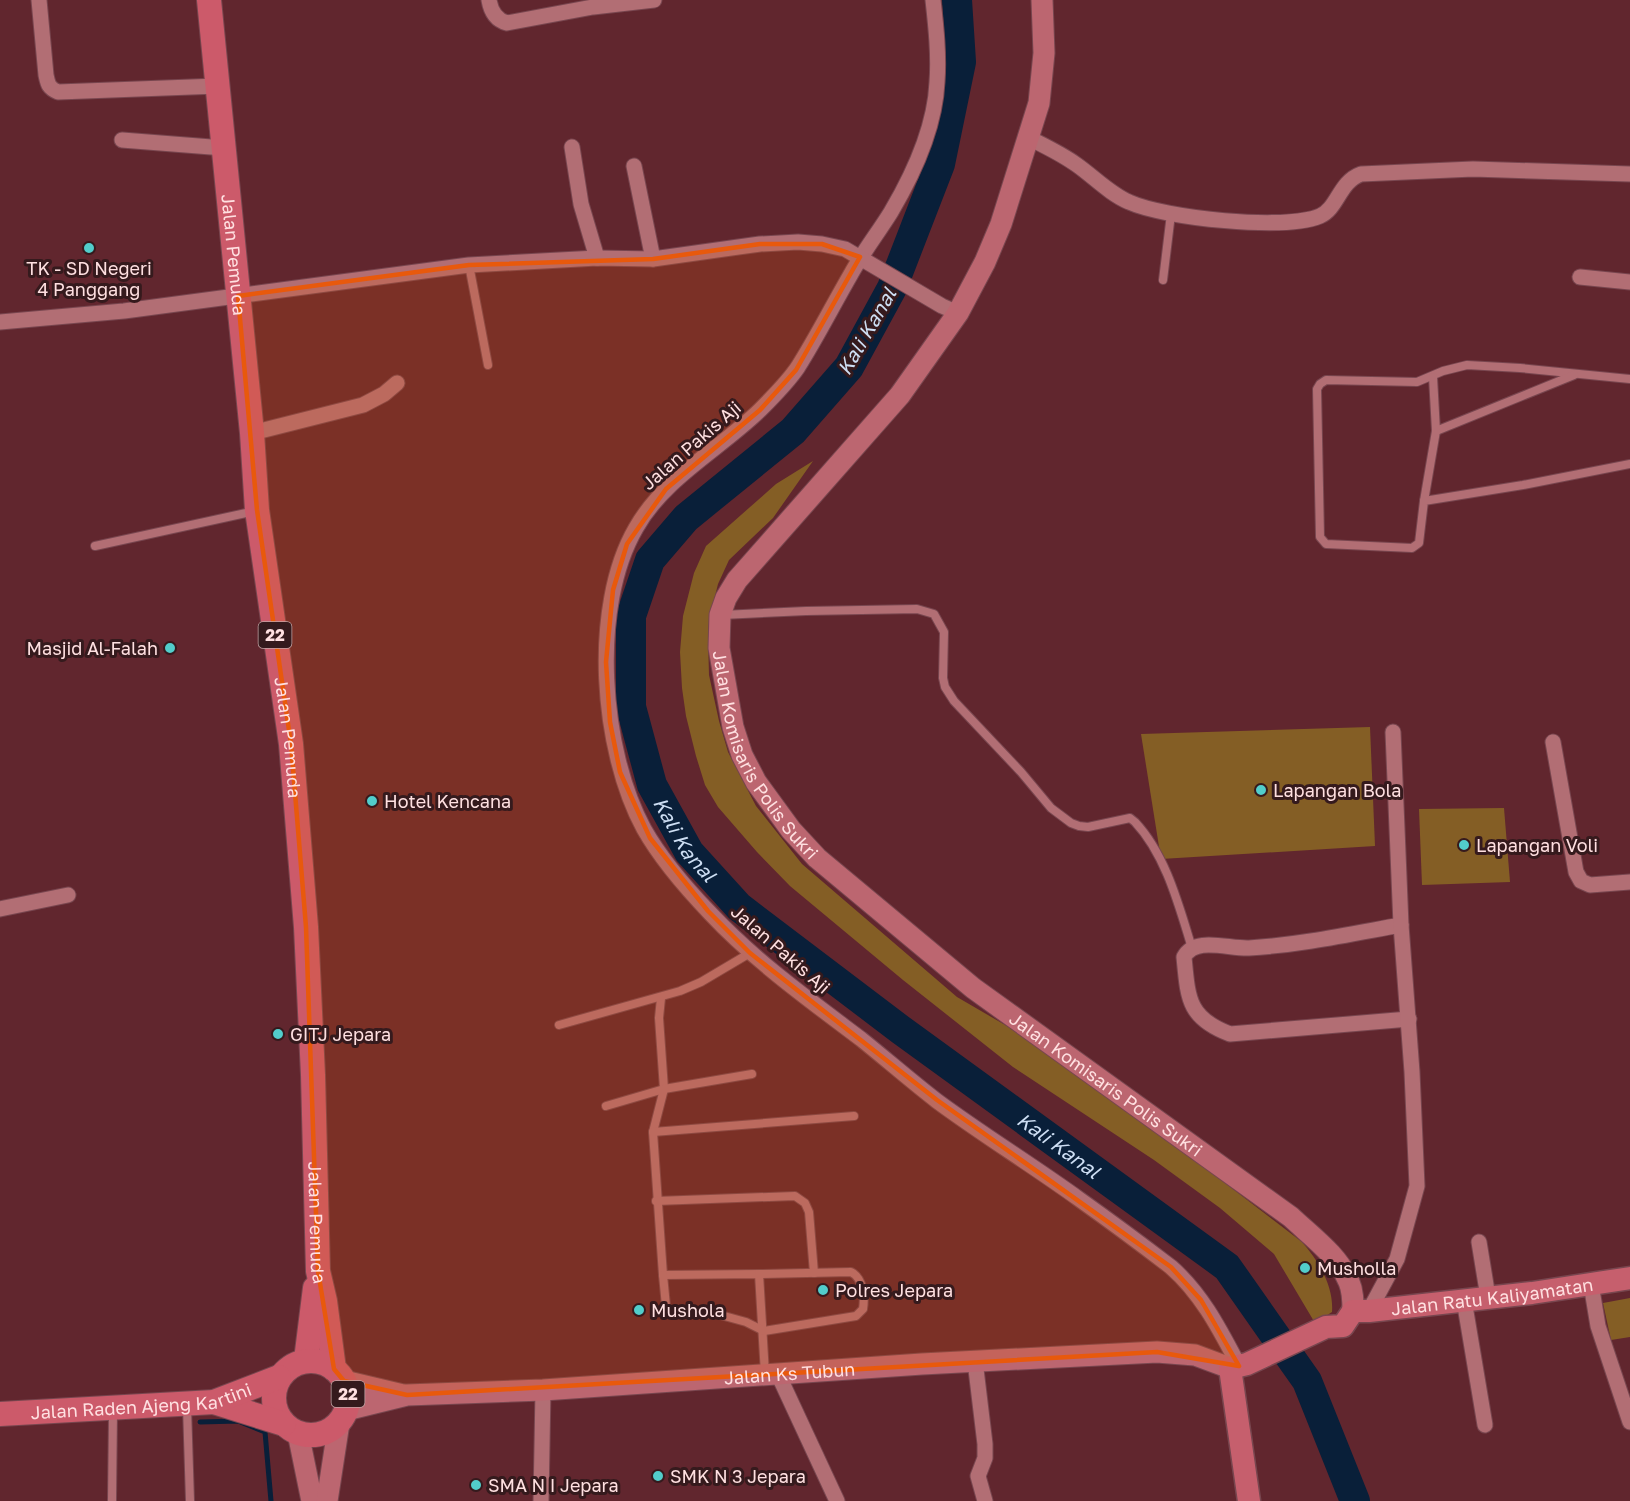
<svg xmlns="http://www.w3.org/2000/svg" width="1630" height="1501" font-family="'Golos Text',sans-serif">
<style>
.green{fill:#845e25}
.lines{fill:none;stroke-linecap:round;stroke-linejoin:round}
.stream{stroke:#091f39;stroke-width:5}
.river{stroke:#091f39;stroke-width:30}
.service-casing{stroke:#78464f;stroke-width:10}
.minor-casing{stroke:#78464f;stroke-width:17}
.secondary-casing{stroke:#78464f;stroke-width:23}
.primary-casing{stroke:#78464f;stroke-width:25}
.trunk-casing{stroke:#78464f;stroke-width:26}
.service{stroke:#b26e74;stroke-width:8}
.minor{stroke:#b26e74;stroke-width:15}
.secondary{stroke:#bc6670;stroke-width:21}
.primary{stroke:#c65f6d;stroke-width:22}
.trunk{stroke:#cc5a6a;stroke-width:24}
.marked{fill:#e8590c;fill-opacity:0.2;stroke:#e8590c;stroke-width:4.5;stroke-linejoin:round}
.poi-dot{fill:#52cdcb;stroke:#351a1d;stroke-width:2}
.labels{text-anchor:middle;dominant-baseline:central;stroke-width:6;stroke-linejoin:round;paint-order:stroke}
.shield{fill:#351a1d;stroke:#c2a5a6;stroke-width:1.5}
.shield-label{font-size:16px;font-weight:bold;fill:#ffe0e1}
.street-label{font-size:18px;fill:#ffe0e1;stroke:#351a1d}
.poi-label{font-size:18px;fill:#ffe0e1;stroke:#351a1d;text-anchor:start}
.water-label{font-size:20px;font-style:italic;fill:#cddef3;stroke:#351a1d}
</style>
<rect width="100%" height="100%" fill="#61262e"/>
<!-- green -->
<g class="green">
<path d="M813,461l-40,57 -44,42 -11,24 -9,36 -1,18 1,37 10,46 9,31 28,54 46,58 155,133 67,39 132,94 146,112c16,18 32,44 30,70l-17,11 -41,-69 -54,-46 -66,-48 -141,-93 -110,-87 -113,-94 -33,-34 -39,-45 -13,-22 -9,-29 -10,-40 -4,-28 -2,-36 3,-36 11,-43 12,-27 70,-62z"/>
<polygon points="1370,727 1375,846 1161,859 1141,734"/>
<polygon points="1504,808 1510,882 1422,885 1419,809"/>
<polygon points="1630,1298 1630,1337 1611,1340 1603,1303"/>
</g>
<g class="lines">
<!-- stream -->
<polyline class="stream" points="200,1422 238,1421 265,1432 271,1501"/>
<!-- river -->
<path class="river" id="s1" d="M957,0l4,62 -21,102 -48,124 -43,79 -56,64 -107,87 -36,42 -19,56v91l21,78 37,67 50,55 162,123 326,237 80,114 48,120"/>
<defs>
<g id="service">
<polyline points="469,265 488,365"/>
<polyline points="1163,280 1171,214"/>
<polyline points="1630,379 1520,368 1467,365 1443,371 1417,382 1326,380 1320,384 1317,389 1320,537 1326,544 1412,548 1419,543 1424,501 1523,485 1630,464"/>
<polyline points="1436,431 1574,375"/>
<polyline points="1424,501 1436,431 1433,377"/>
<polyline points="95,546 255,511"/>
<path d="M722,615l84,-4 111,-2 17,5 10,18 -1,46 2,9 9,14 67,71 30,36 20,15 8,3 9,1 42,-9 5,4c31,33 44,84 57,126"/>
<polyline points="661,998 659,1018 664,1089 653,1132 663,1275 759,1274 765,1374"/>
<polyline points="559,1025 680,991 701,982 750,953"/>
<polyline points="606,1106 664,1089 752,1074"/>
<polyline points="653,1132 854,1116"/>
<polyline points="656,1201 795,1196 805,1203 809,1212 814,1273"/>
<path d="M663,1275l3,31 5,6 46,2 29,8 18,9 92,-15 7,-7c2,-12 0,-31 -12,-37l-92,2"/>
<polyline points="187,1407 190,1501"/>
<polyline points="112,1501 113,1411"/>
</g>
<g id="minor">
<path d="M39,0l7,75c2,10 3,13 12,17l160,-6"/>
<path d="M489,0c2,12 7,20 18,23l86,-16 61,-7"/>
<path d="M933,0c3,27 6,55 4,82 -2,46 -23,91 -46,130 -13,21 -28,40 -40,62 -18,31 -34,63 -53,93 -10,15 -25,30 -38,43 -40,39 -96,68 -124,118 -46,79 -35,222 8,301 17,30 42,59 66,84 45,48 98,86 151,126 25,20 50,42 76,62 46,34 95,64 142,98 31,22 62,45 92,68 31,27 49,63 68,99"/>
<path d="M1029,138c16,8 33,16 48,27 17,12 33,29 52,37 35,16 156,29 191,14 18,-8 19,-34 41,-42l112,-5 157,5"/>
<polyline points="122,140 224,148"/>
<polyline points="572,147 581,204 597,258"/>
<polyline points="634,166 653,259"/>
<polyline points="1580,277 1630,282"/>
<polyline points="0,322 124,311 469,265 597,258 653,259 760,244 798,242 822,244 845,249 942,306 958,313"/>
<polyline points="252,433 363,405 384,394 397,383"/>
<polyline points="1553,742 1576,872 1581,881 1590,885 1630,882"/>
<polyline points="0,909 68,895"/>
<path d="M1401,925c-50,9 -101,20 -152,23 -21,1 -54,-12 -65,9 4,42 4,61 46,77l179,-15"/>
<polyline points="1479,1242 1488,1297"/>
<polyline points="1591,1284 1598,1326 1630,1422"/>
<polyline points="1464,1300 1485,1425"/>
<polyline points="1369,1311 1397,1259 1417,1186 1412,1072 1401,925 1393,732"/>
<polyline points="975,1361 985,1444 985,1458 978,1476 985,1501"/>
<polyline points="778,1374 837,1501"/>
<polyline points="541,1501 543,1390"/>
</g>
<g id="secondary">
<path id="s2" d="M1042,0l2,53 -5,50 -38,121 -16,38 -27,51 -58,82 -163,185 -11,18 -6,17 -1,33 14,79 9,28 14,27 35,48 26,28 156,130 318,229c20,19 48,39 58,65 4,9 4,19 4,29"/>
<polyline points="344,1381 403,1395"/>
<path id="s3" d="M346,1410l61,-15 136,-5 379,-26 235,-12 38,3 35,13"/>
<polyline points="298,1433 312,1501"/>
<polyline points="327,1501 339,1423"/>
</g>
<g id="primary">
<path id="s4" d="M1249,1501l-19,-133 17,-4 79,-37 17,-1 10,-15h16l163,-18 98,-15"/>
</g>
<g id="trunk">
<path id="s5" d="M209,0l43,433 5,77 34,234 15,183 7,148 5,196 7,30 9,68"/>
<polyline points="306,1360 315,1288"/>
<circle cx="311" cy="1398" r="37"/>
<polyline points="214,1402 284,1424"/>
<path id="s6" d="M0,1414l214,-12 65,-25"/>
</g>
</defs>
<!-- service casing -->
<use href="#service" class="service-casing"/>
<!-- minor casing -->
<use href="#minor" class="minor-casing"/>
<!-- secondary casing -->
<use href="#secondary" class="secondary-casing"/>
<!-- primary casing -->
<use href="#primary" class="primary-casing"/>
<!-- trunk casing -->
<use href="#trunk" class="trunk-casing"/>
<!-- service -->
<use href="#service" class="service"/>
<!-- minor -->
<use href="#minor" class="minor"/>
<!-- secondary -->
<use href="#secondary" class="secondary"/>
<!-- primary -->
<use href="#primary" class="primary"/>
<!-- trunk -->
<use href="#trunk" class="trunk"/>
</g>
<!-- marked area -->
<path class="marked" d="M760,244h62l38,13 -64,113 -36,40 -94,79 -39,55 -14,46 -7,72 4,60 10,50 30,66 58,73 42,42 187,147 234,167 30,33 38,66 -82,-14 -750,43 -63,-14 -10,-12 -16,-98 -12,-344 -15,-183 -34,-234 -19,-214 231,-31 184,-6z"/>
<!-- markers -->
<g class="poi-dot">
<circle cx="89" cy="248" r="6"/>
<circle cx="170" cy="648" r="6"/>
<circle cx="1261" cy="790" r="6"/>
<circle cx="372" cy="801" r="6"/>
<circle cx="1464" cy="845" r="6"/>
<circle cx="278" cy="1034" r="6"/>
<circle cx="1305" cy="1268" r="6"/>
<circle cx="823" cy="1290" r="6"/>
<circle cx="639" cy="1310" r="6"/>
<circle cx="658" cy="1476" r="6"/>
<circle cx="476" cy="1485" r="6"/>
</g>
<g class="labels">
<!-- shield labels -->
<g class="shield">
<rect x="258.5" y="622" width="33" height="26" rx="4.5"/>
<rect x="331.5" y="1381" width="33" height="26" rx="4.5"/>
</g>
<g class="shield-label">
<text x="275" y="635">22</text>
<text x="348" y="1394">22</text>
</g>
<!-- street labels -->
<g class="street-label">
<text stroke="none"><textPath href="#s5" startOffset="256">Jalan Pemuda</textPath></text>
<text transform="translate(691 445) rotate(-41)">Jalan Pakis Aji</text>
<text stroke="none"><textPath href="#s5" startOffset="742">Jalan Pemuda</textPath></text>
<text stroke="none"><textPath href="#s2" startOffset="867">Jalan Komisaris Polis Sukri</textPath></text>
<text transform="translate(781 949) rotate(41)">Jalan Pakis Aji</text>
<text stroke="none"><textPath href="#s2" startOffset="1353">Jalan Komisaris Polis Sukri</textPath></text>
<text stroke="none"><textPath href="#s5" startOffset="1228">Jalan Pemuda</textPath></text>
<text stroke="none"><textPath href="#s4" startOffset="414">Jalan Ratu Kaliyamatan</textPath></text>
<text stroke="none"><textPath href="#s3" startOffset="446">Jalan Ks Tubun</textPath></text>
<text stroke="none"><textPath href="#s6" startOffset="142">Jalan Raden Ajeng Kartini</textPath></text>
</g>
<!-- poi labels -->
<g class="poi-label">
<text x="89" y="268" text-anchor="middle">TK - SD Negeri<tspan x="89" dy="21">4 Panggang</tspan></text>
<text x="158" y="648" text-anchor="end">Masjid Al-Falah</text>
<text x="1273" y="790">Lapangan Bola</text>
<text x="384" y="801">Hotel Kencana</text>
<text x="1476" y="845">Lapangan Voli</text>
<text x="290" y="1034">GITJ Jepara</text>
<text x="1317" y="1268">Musholla</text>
<text x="835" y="1290">Polres Jepara</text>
<text x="651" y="1310">Mushola</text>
<text x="670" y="1476">SMK N 3 Jepara</text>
<text x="488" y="1485">SMA N I Jepara</text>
</g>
<!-- water labels -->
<g class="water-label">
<text transform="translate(866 331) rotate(-60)">Kali Kanal</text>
<text stroke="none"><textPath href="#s1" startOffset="962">Kali Kanal</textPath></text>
<text stroke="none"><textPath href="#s1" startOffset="1448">Kali Kanal</textPath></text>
</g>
</g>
</svg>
